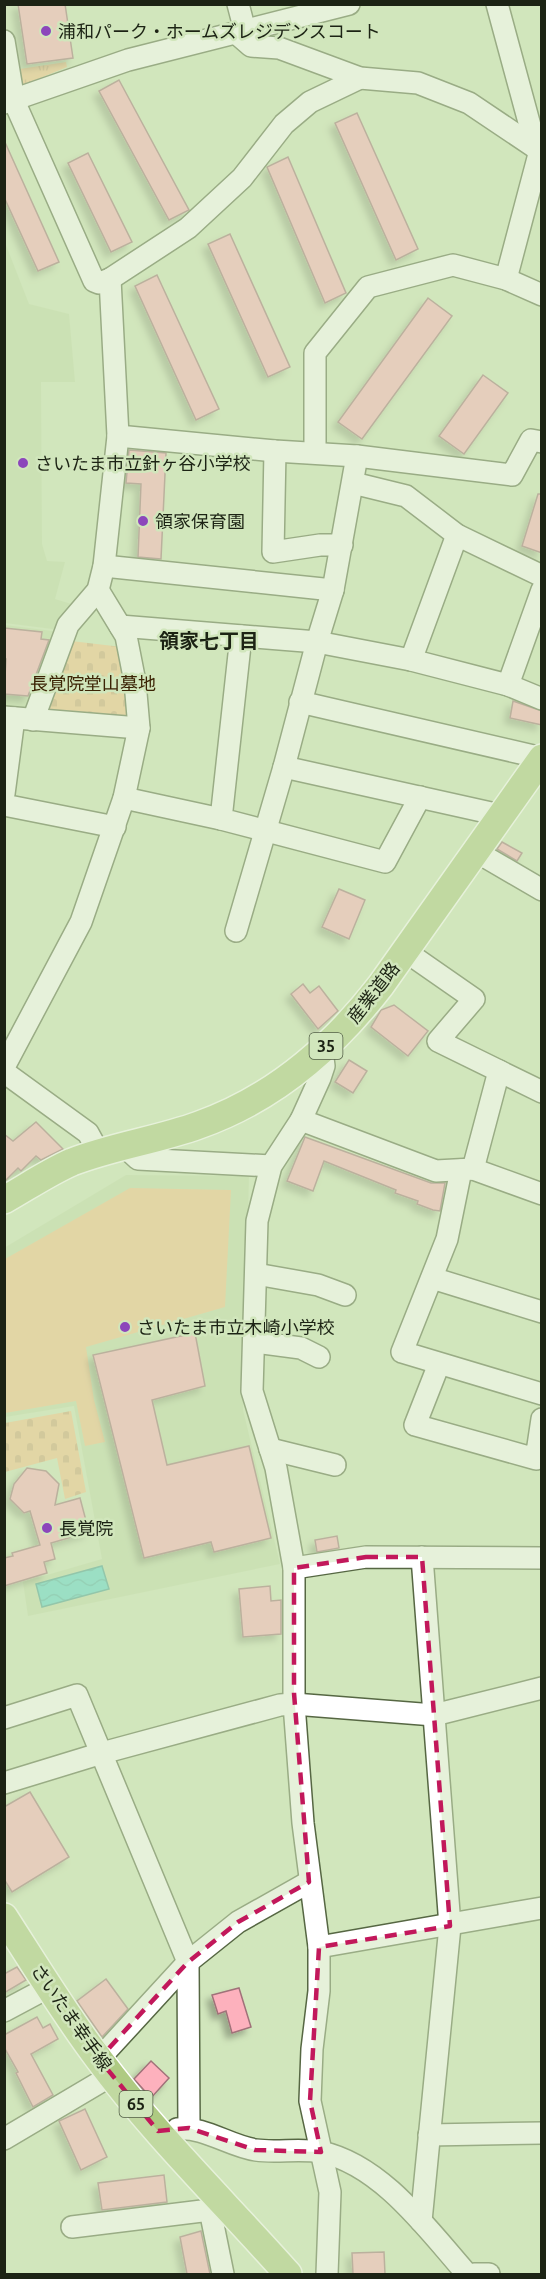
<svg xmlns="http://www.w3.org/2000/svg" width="546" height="2279" font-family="Ubuntu,'Noto Sans JP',sans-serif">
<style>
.built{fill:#c4dcac}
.grass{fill:url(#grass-tufts)}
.cemetery{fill:url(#cemetery-stones)}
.pitch{fill:#f6c38b}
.water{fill:url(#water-waves);stroke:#47a196;stroke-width:1.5}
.building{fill:#fdb1bd;stroke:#a07279;stroke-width:1.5;filter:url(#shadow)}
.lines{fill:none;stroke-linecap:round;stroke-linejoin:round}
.minor-casing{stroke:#566743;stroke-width:24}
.major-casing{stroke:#fff;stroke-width:30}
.minor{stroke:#fff;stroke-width:21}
.major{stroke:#aeca82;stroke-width:27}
.marked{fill:none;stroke:#c2185b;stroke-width:4.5;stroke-dasharray:12 8;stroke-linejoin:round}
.poi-dot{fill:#8c47bb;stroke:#d1e6bc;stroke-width:2}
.labels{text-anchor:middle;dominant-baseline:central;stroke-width:5;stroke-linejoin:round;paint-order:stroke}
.shield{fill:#d1e6bc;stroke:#525e46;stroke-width:1.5}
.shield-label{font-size:16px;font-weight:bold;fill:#1c2314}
.poi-label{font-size:18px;fill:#1c2314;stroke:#d1e6bc;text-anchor:start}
.park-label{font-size:18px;fill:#3b2304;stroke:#d1e6bc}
.street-label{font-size:18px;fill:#1c2314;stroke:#d1e6bc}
.neighbourhood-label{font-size:20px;font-weight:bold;fill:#1c2314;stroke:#d1e6bc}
</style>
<defs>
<pattern id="grass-tufts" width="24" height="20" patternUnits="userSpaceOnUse" patternTransform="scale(1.5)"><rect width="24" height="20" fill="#f6c38b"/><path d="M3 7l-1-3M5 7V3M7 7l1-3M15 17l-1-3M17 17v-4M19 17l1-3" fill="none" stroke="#d2a777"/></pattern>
<pattern id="cemetery-stones" width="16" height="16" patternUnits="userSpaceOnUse" patternTransform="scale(1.5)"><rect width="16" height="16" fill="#f6c38b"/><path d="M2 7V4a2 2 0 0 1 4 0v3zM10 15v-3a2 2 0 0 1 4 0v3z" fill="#d2a777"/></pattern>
<pattern id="water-waves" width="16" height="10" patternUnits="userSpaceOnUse" patternTransform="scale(1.5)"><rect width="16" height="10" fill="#59d7ce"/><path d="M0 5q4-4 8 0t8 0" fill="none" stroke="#4db8b0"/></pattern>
<filter id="shadow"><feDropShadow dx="-5.5" dy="5.5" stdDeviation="3" flood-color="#0004"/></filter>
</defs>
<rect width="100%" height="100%" fill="#d1e6bc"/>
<!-- built -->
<g class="built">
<polygon points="4,240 29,304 69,314 75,382 41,382 42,544 47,561 65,562 55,599 78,606 60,630 5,623"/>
<polygon points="5,625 60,632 26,709 5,707"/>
<polygon points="126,1175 249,1176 243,1410 280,1564 28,1616 23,1582 102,1559 74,1406 5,1417 4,1248"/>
</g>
<!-- grass -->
<polygon class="grass" points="66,62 67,67 21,86 13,70"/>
<!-- cemetery -->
<g class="cemetery">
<polygon points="71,641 122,647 133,717 45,713"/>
<polygon points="71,1411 86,1492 65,1499 57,1458 5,1472 5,1423"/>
</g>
<!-- pitch -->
<polygon class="pitch" points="130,1188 231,1190 225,1307 86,1347 94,1400 105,1442 85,1446 76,1401 5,1413 5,1259"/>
<!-- water -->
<polygon class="water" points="102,1566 109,1589 42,1607 36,1584"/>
<!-- building -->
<g class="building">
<polygon points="18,4 65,4 73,58 27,64"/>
<polygon points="119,80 189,210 169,220 99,91"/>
<polygon points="357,113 418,249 396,260 335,123"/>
<polygon points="4,140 59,262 38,271 4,197"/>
<polygon points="88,153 132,242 111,252 68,163"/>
<polygon points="288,157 346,293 325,303 267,167"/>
<polygon points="230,234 290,367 268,377 208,244"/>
<polygon points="157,275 219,409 196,420 135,286"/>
<polygon points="428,298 452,316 362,439 338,422"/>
<polygon points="483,375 508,393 464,454 439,436"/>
<polygon points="129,450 166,453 161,559 138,557 141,484 126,483"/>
<polygon points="538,494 542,494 542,553 522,546"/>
<polygon points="4,628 42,632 41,639 49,640 28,696 4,694 6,659 4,659"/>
<polygon points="513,701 542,711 542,725 510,718"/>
<polygon points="502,842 522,853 517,861 497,849"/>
<polygon points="339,889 365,900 349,939 322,927"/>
<polygon points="303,984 310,993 319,986 338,1011 318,1029 291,994"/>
<polygon points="394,1005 428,1031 408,1056 371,1027 381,1010"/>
<polygon points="349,1060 367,1071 353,1093 335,1082"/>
<polygon points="36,1122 63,1149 41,1160 36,1156 21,1171 18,1168 4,1182 4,1134 13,1141"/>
<polygon points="305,1137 431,1183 445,1183 440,1211 433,1210 417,1204 418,1201 395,1193 396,1190 324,1161 313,1191 287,1181"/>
<polygon points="195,1333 205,1386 152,1400 167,1465 249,1446 271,1538 214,1552 211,1542 144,1558 93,1355"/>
<polygon points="27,1468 46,1471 59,1484 55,1505 80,1498 89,1532 51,1543 55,1559 44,1562 47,1573 4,1586 4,1558 13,1556 12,1553 40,1545 30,1511 24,1513 10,1499 14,1484"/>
<polygon points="337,1536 339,1548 317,1552 315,1540"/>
<polygon points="270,1586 271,1601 281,1600 281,1634 243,1637 239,1589"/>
<polygon points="30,1792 69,1857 12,1892 4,1879 4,1807"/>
<polygon points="17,1967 26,1980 4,1993 4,1974"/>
<polygon points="106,1979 128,2009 102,2037 77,2001"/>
<polygon points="239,1988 251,2027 232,2033 226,2011 218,2014 212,1995"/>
<polygon points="37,2017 43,2028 50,2024 58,2039 31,2054 53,2095 33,2107 16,2073 18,2072 4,2047 4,2035"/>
<polygon points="151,2061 169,2078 151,2098 134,2079"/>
<polygon points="85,2109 107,2157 81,2170 59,2121"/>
<polygon points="164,2175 167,2202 102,2210 98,2183"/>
<polygon points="201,2231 210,2274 187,2274 180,2237"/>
<polygon points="384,2252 385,2274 353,2274 352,2253"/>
</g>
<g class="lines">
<defs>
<g id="minor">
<polyline points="238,4 245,31"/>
<polyline points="497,4 536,148"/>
<polyline points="236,33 251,46 279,48 360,78 418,83 469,103 536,148 542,161"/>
<polyline points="4,41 14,101 94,281 99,283 110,279 188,228 242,178 284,124 310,102 360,78"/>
<polyline points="4,103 128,60 349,4"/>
<polyline points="506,279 538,158"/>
<polyline points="118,436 275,451 357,456 512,475 531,440 542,442"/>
<polyline points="275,451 273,552 320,545 342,545"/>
<polyline points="315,452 315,353 368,287 453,265 506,279 542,295"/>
<polyline points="353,483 406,496 457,535 542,576"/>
<polyline points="104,566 333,590"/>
<polyline points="120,626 317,642 411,660 508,685 542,699"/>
<polyline points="241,636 221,819 385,862 420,797"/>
<polyline points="411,660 457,535"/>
<polyline points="508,685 542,590"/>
<polyline points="300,702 542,758"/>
<polyline points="4,717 139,728"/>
<polyline points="33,720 68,625 98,590 104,566 118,436 110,279"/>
<polyline points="284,767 500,815"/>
<polyline points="4,794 14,718"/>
<polyline points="124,798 221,819"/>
<polyline points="4,805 115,827"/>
<polyline points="475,851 542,890"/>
<polyline points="236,931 284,767 317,642 333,590 357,456"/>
<polyline points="405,951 474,999 438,1041 542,1092"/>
<polyline points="322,1051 324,1066 320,1078 301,1120 271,1166 257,1221 252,1391 276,1468 294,1568 294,1704 303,1823 319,1947 319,1991 312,2049 310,2101 330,2192 327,2274"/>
<polyline points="4,1067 81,922 124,798 139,728 135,682 126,636 98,590"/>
<polyline points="4,1072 88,1133 99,1153"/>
<polyline points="301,1120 436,1171 473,1169 542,1194"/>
<polyline points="125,1147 138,1159 271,1166"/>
<polyline points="473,1169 499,1071"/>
<polyline points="461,1170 447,1239 402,1352 542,1394"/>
<polyline points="256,1274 318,1285 345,1295"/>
<polyline points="432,1278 542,1312"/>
<polyline points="254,1342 301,1348 319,1357"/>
<polyline points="439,1364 415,1425 536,1459 542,1419"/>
<polyline points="270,1449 335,1465"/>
<polyline points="294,1568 366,1557 542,1558"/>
<polyline points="4,1718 77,1695 188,1962 189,2128"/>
<polyline points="4,1783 102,1753 280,1705 294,1704 434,1715 542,1688"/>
<polyline points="319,1947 542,1908"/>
<polyline points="4,2011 49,1987"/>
<polyline points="99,2059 188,1962 238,1922 309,1882"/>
<path d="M177,2129c27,-3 52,17 79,21 21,3 44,-2 65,2 61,13 107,78 146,122"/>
<polyline points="429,2135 542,2133"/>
<polyline points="4,2139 112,2075"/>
<polyline points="219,2202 210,2210 223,2274"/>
<polyline points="421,2221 450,1926 422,1557"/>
<polyline points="72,2227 210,2210"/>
<polyline points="474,2274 489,2274"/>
</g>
<g id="major">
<path d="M4,1200c23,-13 45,-28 68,-38 41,-16 86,-22 127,-37 74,-26 135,-79 182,-140l161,-227"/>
<path d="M4,1917c31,48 60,96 94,141 57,77 127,145 190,216"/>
</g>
</defs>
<!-- minor casing -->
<use href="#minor" class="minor-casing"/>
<!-- major casing -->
<use href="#major" class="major-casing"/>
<!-- minor -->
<use href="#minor" class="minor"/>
<!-- major -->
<use href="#major" class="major"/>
</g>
<!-- marked area -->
<path d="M0 0H546V2279H0ZM366,1557h56l28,369 -131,21 -9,154 11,51 -66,-2 -66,-22 -31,3 -59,-72 89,-97 50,-40 71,-40 -15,-189v-125z" fill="#d1e6bc" fill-opacity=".55" fill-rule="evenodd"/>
<path class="marked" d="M366,1557h56l28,369 -131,21 -9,154 11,51 -66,-2 -66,-22 -31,3 -59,-72 89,-97 50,-40 71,-40 -15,-189v-125z"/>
<!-- markers -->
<g class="poi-dot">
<circle cx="46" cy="31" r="6"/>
<circle cx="23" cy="463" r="6"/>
<circle cx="143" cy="521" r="6"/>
<circle cx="125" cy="1327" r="6"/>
<circle cx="47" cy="1528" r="6"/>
</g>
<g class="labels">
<!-- shield labels -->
<g class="shield">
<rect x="309.5" y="1033" width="33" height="26" rx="4.5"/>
<rect x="119.5" y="2091" width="33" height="26" rx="4.5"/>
</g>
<g class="shield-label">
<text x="326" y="1046">35</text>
<text x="136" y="2104">65</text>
</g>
<!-- poi labels -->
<g class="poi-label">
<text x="58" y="31">浦和パーク・ホームズレジデンスコート</text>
<text x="35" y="463">さいたま市立針ヶ谷小学校</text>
<text x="155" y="521">領家保育園</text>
<text x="137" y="1327">さいたま市立木崎小学校</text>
<text x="59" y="1528">長覚院</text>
</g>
<!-- park labels -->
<g class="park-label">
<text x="93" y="683">長覚院堂山墓地</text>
</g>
<!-- street labels -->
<g class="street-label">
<text transform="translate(373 992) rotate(-52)">産業道路</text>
<text transform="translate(72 2017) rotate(55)">さいたま幸手線</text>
</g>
<!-- neighbourhood labels -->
<g class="neighbourhood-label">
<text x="209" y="640">領家七丁目</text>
</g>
</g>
<!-- border -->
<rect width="546" height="2279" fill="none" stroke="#1c2314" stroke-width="12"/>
</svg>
